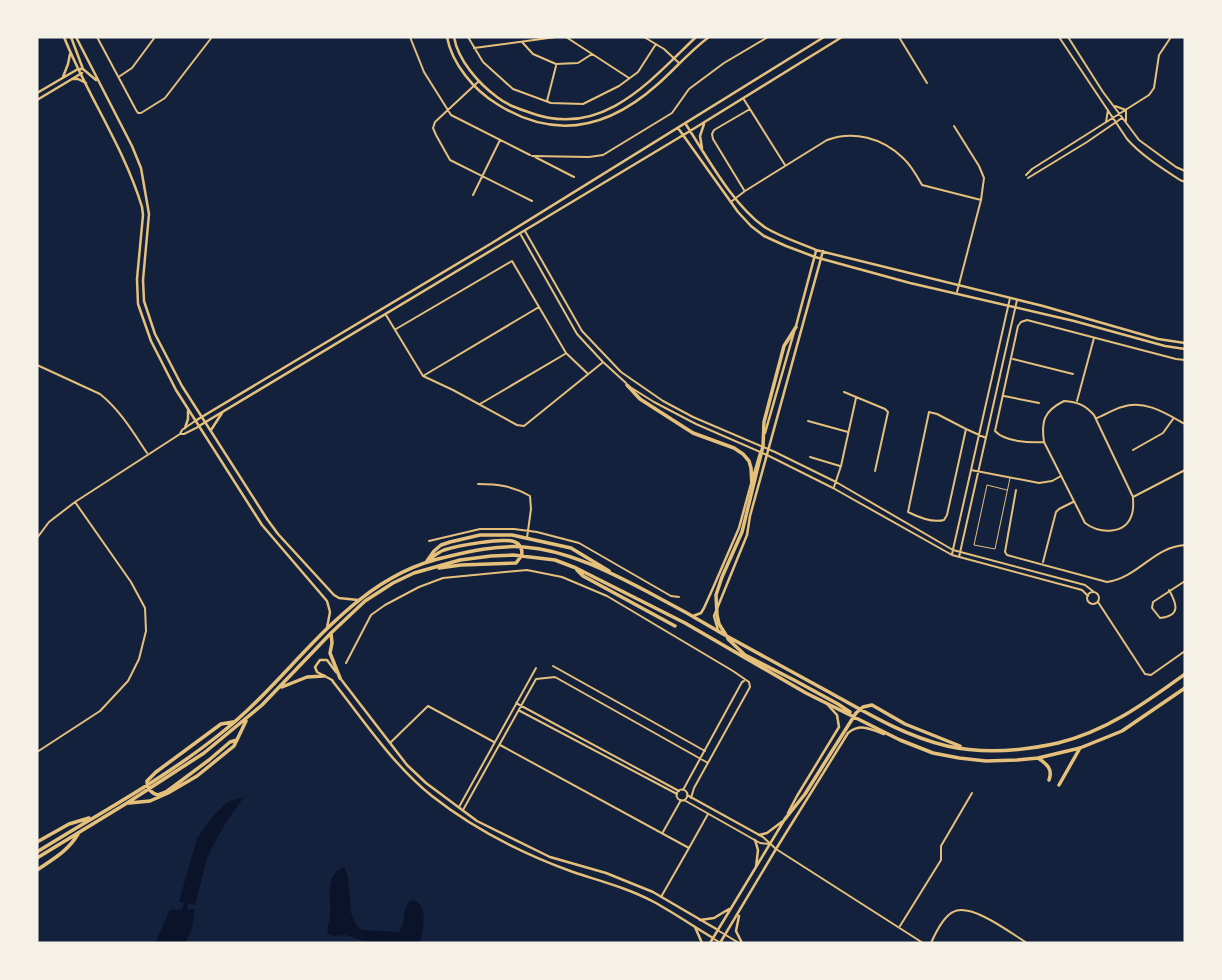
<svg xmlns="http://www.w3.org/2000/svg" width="1222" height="980" font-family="Poppins,sans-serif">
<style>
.water{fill:#0b132b}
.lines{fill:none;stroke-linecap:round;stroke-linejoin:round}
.canal{stroke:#0b132b;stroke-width:4.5}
.service{stroke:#e5c07b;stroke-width:1}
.minor{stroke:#e5c07b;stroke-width:2}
.tertiary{stroke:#e5c07b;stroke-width:2.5}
.secondary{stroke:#e5c07b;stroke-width:2.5}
.trunk{stroke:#e5c07b;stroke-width:3.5}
</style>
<rect width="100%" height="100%" fill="#14213d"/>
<path class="water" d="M244 797 226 822 208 855 195 905 179 902 197 838 214 815 229 801Z
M344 867 348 876 351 913 357 926 362 930 399 932C407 921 400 911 411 900 430 903 423 929 420 943H369L346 935 334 936 328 934C326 927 329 924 330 918 332 901 323 875 344 867Z
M195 909 192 929 185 943H155L170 910Z"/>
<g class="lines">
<path class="canal" d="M184 911 186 903"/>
<path class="service" d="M1007 490 987 485 974 545 995 549 1010 478"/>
<path class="minor" d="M97 37 136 110 138 113H141L165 98 212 37
M410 37 424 72 451 115 530 155
M468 37 483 62 513 89 551 103 583 104 619 86 638 72 656 44
M566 37 629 78
M644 37 664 49 679 63
M899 37 927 83
M1059 37 1127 139C1142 156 1162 168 1180 180L1185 182
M1068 37 1103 92 1139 140 1176 167 1185 171
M522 42 533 54 556 64 578 63 592 54
M474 48 556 37
M120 76 132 68 155 37
M479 81 435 122 433 128 436 135 450 160 532 201
M743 98 785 165
M547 101 556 66
M1115 106 1126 110V121
M1106 122 1108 110
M954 126 979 166 984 178 981 200 957 292
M532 156 589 157 603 155 672 113 689 89 724 63 768 37
M535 157 574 177
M1026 175 1032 169 1149 95 1154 88 1159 55 1171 37
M1028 178 1087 142 1122 118
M744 190 713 139 712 134 714 130 750 109
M473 195 500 140
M732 201 745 191 827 140C853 130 883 138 903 158 911 165 917 176 922 185L981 200
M525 231 582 331 621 372 663 401 693 417 775 452 836 482 953 550 1085 585 1094 592
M521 235 577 334 603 362 626 383
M386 315 423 376 453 390 517 425 524 426 602 363
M396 329 512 261 566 353 587 373
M1013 359 1073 374
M37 365 100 394C120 410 133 432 147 453
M423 376 539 307
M630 387 654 402 696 424 767 455 833 488 952 555 1082 590 1088 596
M844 392 885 409 888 412 875 471
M1004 396 1039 403
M1064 401C1078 402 1085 405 1094 415L1133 497C1133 502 1134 508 1132 514 1126 535 1100 534 1085 523L1044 442C1041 421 1044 411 1064 401Z
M1077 401 1094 338
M480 404 565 354
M1097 418C1105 415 1114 409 1122 407 1145 399 1167 414 1185 424
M808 421 848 432
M966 429 947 515 944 520C933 523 918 517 908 512L929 412 937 414 966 429 986 438
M181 434H184L198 427
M1044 442C1030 443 1005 442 995 431L1018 326 1021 322 1027 320 1176 359 1185 360
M1133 450 1163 433 1173 419
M810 457 840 466
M971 470 1039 483 1052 481 1061 476
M478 484C498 484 513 486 530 496L531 509 527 538
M834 487 841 466 856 398
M1016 490 1005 552 1007 555 1107 582C1139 577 1153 547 1185 545
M1133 497 1185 470
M37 538 49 522 75 502 180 434 182 430 195 421
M429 541 480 529H514L537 532 579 543 671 596 679 597
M952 554 1010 298
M959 557 1017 300
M1043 562 1056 512 1059 509 1073 502
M1169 590C1177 604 1181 616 1160 618L1152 608 1153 602 1185 581
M1087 598a6 6 0 1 1 12 0a6 6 0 1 1-12 0Z
M1098 602 1145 674 1151 675 1185 651
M346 663 371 615 385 605 419 587 443 578 527 570 562 577 607 596 733 671 749 682 750 687 694 788 691 798
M553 666 705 751
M516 703 679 791
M520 711 677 794
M391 742 428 706 494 742
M500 745 689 848 661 897
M37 752 100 711 128 681 139 659 146 631 145 608 131 582 75 502
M676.5 795a5.5 5.5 0 1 1 11 0a5.5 5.5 0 1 1-11 0Z
M683 790 742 682 744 681
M687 795 763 837 776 849 923 943
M684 800 760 843 769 844
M459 807 536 668
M463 810 536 679 555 677 708 763
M663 832 681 800
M689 848 708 814
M900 926 941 860V846L972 793
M719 931 739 943
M714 939 721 943
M931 943C935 934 943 917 953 912 971 902 1012 934 1027 943"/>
<path class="tertiary" d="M447 37C452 64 474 90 497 104 555 141 609 128 658 84 675 69 690 51 709 37
M454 37C458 60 478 83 497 97 507 105 519 109 531 113 602 139 650 81 696 37
M685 123C706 155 733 206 766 228 781 237 800 243 816 250L1043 306 1158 339 1185 343
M678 128 738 212 751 226 764 236 786 246 815 257 910 283 1074 321 1165 346 1185 349
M702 148 700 136 704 124
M796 326 816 251
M195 421 492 243 824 37
M199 426 690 131 842 37
M765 433 794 332
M753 477 760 453
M693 616 701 613 704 608 713 588 739 528 751 484
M718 630 714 616 747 535 750 516 823 251
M336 672 327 660H320L315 667 317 672 332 680 334 683C365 722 393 765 432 796 474 829 523 854 573 872 600 881 628 888 654 902 674 913 693 926 713 938
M340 678 407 765 426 783 477 821 550 857 606 873 653 892 718 930"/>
<path class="secondary" d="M64 37C87 95 124 147 142 207L143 215 137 279 138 304 151 341 176 390 262 525 327 601 330 612 327 628
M71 37 83 69
M76 37 132 146 141 168 149 214 143 280 144 301 155 334 182 386 267 519 278 534 334 595 339 598 358 600
M63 77 68 64 70 54
M72 79H78L86 83
M37 93 78 69H83L96 80
M37 100 82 73
M185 428 188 419V411
M211 430 222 413
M788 813 797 796 839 727 837 715 828 705
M759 835 767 833 783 821
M755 840 758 850 756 867
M739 916 736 931 742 943
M700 920 714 918 729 909
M695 927 702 943
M710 943 785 819
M720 943 776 849 848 733C860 723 871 729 884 734"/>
<path class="trunk" d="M796 327 784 346 764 422 763 446 742 532 722 577 716 595 717 615 719 624 729 640 745 655 794 680 838 704 850 712
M627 385 640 399 693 433 734 448 743 454 749 461 751 468 752 486
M430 559C435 555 439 552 444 550 456 546 504 537 515 542 521 544 522 549 522 555L516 563 461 565 439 568
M427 561 434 551 441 545 450 542 480 535H512L571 548 609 571
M577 570 583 576 675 626
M331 633 332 643 330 653 340 678
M282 687 307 677 324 676
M233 722 221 724 156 772 147 781C147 789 151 793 158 795L166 792 209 760 230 742 237 740
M1038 758C1047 764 1053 769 1049 780
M1059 785 1080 748
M129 803 150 801 168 793 197 776 234 746 246 721
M785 819 805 794 856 713 863 707 872 705 905 724 960 746
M37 842 69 824 89 818
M37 852C98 814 164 779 220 734 295 676 347 578 446 557 471 551 498 545 524 547 567 550 610 572 648 592 673 605 698 619 723 634 757 653 792 672 827 691 865 712 904 736 947 746 983 754 1022 751 1058 743 1107 731 1145 703 1185 674
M37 858 127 803 204 753 262 705 331 633 365 601 393 583 414 573 460 560 491 556 513 555 555 560 576 568 685 623 806 693 900 740 933 753 959 758 986 761 1017 760 1038 758 1080 748 1122 731 1185 688
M37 870C53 859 68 851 78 834"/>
</g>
<rect width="1222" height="980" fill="none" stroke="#f6f1e7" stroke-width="77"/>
</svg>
